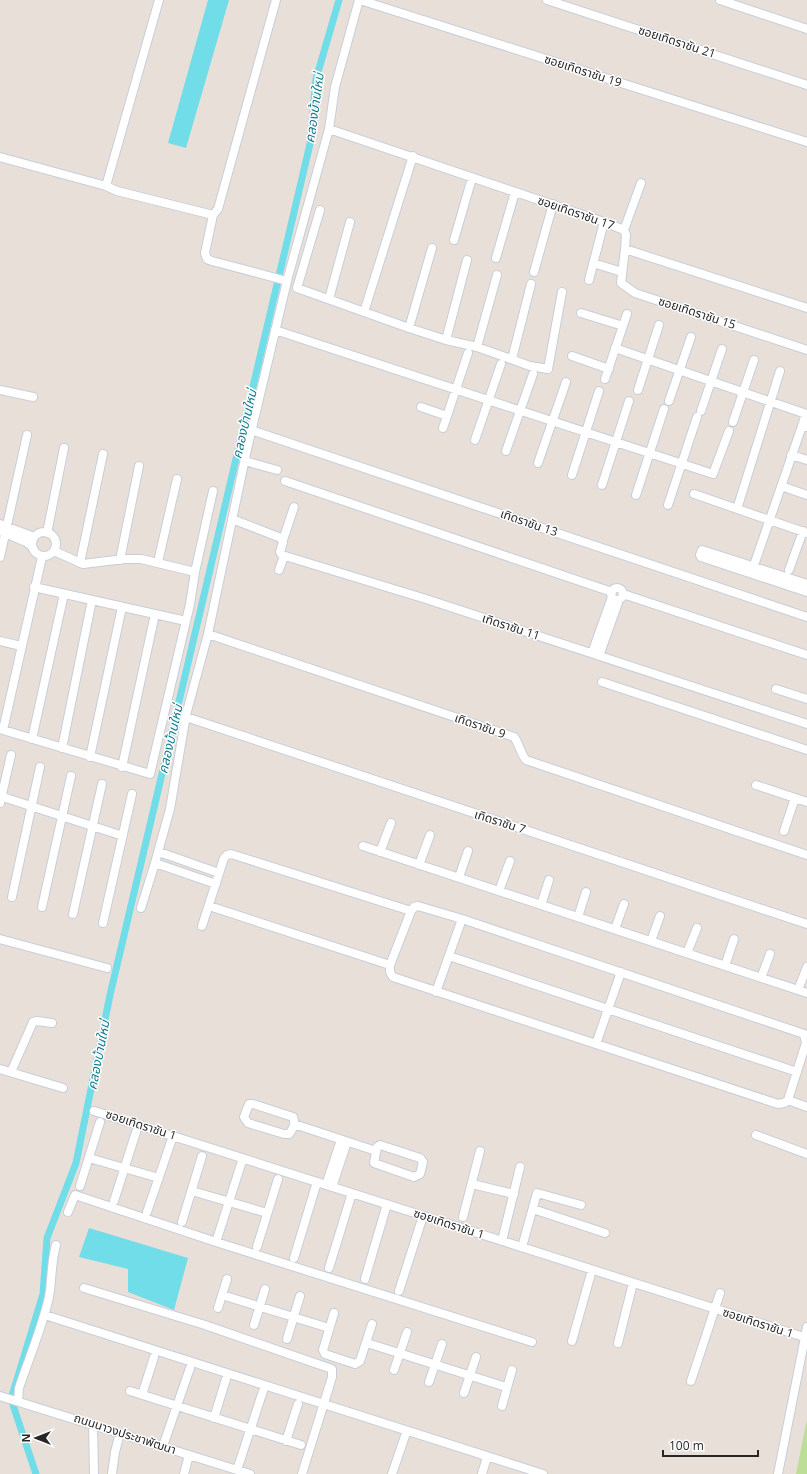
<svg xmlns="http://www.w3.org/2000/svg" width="807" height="1474" font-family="'Open Sans','Noto Sans Thai',sans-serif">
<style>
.green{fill:#bcde97}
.water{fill:#70dde8}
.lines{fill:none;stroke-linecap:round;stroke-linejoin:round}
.canal{stroke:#70dde8;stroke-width:7}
.minor-casing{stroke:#c7ced9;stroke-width:10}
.minor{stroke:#fff;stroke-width:8}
.labels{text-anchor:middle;stroke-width:3;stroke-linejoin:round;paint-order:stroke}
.street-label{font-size:12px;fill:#272727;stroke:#fff}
.water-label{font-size:13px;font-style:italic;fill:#137a8f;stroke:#fff}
</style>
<rect width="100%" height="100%" fill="#e9dfd9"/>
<path class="green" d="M807 1419V1474H796Z"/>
<path class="water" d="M208 0H229L186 148 168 143Z
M89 1228 188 1258 174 1310 128 1292V1269L79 1257Z"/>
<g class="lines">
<path class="canal" d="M36 1474 11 1399 43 1294 47 1238 76 1163 110 995 310 144 316 79 339 0"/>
<defs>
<path id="minor" d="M276 0 218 209 213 215 205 253 207 259 212 261 287 281
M360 0 807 142
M547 0 807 85
M720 0 807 29
M329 129 604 222 624 230 626 235 625 249 807 308
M0 157 106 186 117 191 213 215
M106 186 159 0
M320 210 297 288 409 328 446 340 477 347 530 366 548 369 562 292
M624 230 641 183
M454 240 472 178
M625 249 621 283 635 293 807 350
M496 258 515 192
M593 263 622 272
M534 272 553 204
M589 280 604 222
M329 299 350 222
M364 312 413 156
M581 313 623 326
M409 328 432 248
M275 330 713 474 729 431
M446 340 467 260
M477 347 497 275
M615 348 806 414 802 426 807 427
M572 356 609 369
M512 359 531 284
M605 379 627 314
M0 390 33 397
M638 390 659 325
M669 401 691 337
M421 407 447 416
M701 411 722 349
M733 422 754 360
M443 428 468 353
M251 430 807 617
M475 440 501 364
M506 451 533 374
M791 455 807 460
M245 461 277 470
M538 463 566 382
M572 475 599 391
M285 481 612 592
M602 485 629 401
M781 486 807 495
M694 494 807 533
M636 495 664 409
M668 505 697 417
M737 509 780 371
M232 519 281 538 283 542 280 552 282 555 426 599 807 724
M0 524 34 537
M0 531 26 542 31 546
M32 544a12 12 0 1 1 24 0a12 12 0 1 1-24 0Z
M47 533 64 448
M283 540 294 507
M54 551 83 564 124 559H141L195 572
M0 557 27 435
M120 560 139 466
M158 562 177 479
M80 563 103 454
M279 570 284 556
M789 570 803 531
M752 571 802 426
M807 584 702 550 700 555 701 557 807 592
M34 587 186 621
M611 594a6 6 0 1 1 12 0a6 6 0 1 1-12 0Z
M623 594 807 655
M208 634 514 737C520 745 520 753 526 760L807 855
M0 641 21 646
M592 653 612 597
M599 656 619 600
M602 682 807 750
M776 689 807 699
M192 719 807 924
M0 729 150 774 190 604 195 572 213 491
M3 730 42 557
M32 739 64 594
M62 748 92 600
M90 757 122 607
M122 767 155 614
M756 785 807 802
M0 796 123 836
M0 803 11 755
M784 831 795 798
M363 846 807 993
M159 852 219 873
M380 852 391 823
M419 865 430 835
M459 877 468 851
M216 884 155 863 170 809 186 715 208 634 247 449 288 277 329 129 335 87 359 0
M499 891 510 861
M12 897 40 767
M541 905 549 880
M209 906 390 965
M418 906 462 919 804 1034 806 1043 788 1100 784 1103 778 1104 393 977 390 972V965L411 911 414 907Z
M42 907 71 776
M141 908 155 863
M73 914 102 784
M578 917 586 892
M103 923 132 794
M202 926 224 858 227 855 231 854 411 911
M615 929 624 904
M0 939 107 968
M651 941 660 916
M687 953 697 928
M449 956 797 1072
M725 966 734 939
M761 978 770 954
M798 990 807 967
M436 992 462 919
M596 1044 621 972
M0 1069 63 1088
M11 1072 33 1022 37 1021 52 1023
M788 1100 807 1107
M249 1104H253L293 1117C296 1123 293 1129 289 1134H284L248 1123 244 1117Z
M94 1111 804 1337
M294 1124 376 1151
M756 1135 807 1154
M380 1145 420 1158 423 1162 420 1174 414 1177 374 1163 377 1147Z
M89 1158 159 1178
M472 1184 514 1194
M326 1185 341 1140
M80 1186 100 1122
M332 1187 347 1142
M192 1191 267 1213
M114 1201 136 1132
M533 1209 605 1233
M68 1212 75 1195 216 1242 532 1342
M147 1212 173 1136
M463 1217 480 1151
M182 1222 202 1156
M502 1241 520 1167
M216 1242 243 1158
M257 1247 278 1179
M522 1247 537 1193 581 1205
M294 1258 317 1182
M329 1268 352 1193
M365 1279 387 1204
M84 1288 205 1325 332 1369V1377L302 1474
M399 1291 423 1216
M222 1295 329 1328
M218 1308 227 1279
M334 1313 323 1350 325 1354 355 1364 360 1361 372 1324
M45 1315 543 1474
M254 1325 265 1289
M287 1339 300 1296
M572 1341 592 1270
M367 1343 506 1387
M618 1343 633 1283
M394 1370 407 1332
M691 1381 720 1293
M429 1382 442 1344
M130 1391 301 1445
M464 1393 476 1357
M142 1395 154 1357
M0 1396 250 1474
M18 1401 19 1388C29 1358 42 1328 49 1297 52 1280 51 1262 56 1245
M502 1406 512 1370
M214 1418 226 1379
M93 1424 94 1474
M286 1441 298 1404
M163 1446 190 1368
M237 1470 263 1391
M112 1474 115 1452 120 1433
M184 1474 189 1455
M392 1474 405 1436
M482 1474 487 1457
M778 1474 807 1327"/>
</defs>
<use href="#minor" class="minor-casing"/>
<use href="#minor" class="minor"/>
</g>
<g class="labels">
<g class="street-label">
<text transform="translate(677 42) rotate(18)" y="4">ซอยเทิดราชัน 21</text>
<text transform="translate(583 71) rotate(18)" y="4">ซอยเทิดราชัน 19</text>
<text transform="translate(576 213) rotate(19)" y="4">ซอยเทิดราชัน 17</text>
<text transform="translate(697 313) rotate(18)" y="4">ซอยเทิดราชัน 15</text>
<text transform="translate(529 523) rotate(19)" y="4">เทิดราชัน 13</text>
<text transform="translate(511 627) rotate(18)" y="4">เทิดราชัน 11</text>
<text transform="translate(480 726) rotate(19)" y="4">เทิดราชัน 9</text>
<text transform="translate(500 822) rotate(18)" y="4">เทิดราชัน 7</text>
<text transform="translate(141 1125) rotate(18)" y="4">ซอยเทิดราชัน 1</text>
<text transform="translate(449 1224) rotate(18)" y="4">ซอยเทิดราชัน 1</text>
<text transform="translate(758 1323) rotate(18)" y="4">ซอยเทิดราชัน 1</text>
<text transform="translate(125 1434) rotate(18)" y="4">ถนนนาวงประชาพัฒนา</text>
</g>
<g class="water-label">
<text transform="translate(314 108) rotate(-82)" y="5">คลองบ้านใหม่</text>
<text transform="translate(244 424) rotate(-77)" y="5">คลองบ้านใหม่</text>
<text transform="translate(170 739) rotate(-77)" y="5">คลองบ้านใหม่</text>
<text transform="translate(98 1055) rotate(-79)" y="5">คลองบ้านใหม่</text>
</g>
</g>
<g transform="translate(36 1438) rotate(270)" stroke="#ffffff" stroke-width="3" paint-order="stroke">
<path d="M0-3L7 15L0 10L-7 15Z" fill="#272727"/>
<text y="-6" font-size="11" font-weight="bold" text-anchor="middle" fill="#272727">N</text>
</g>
<path d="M663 1450v6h95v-6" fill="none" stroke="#272727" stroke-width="2"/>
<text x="669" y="1450" font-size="12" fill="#272727" stroke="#ffffff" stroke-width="3" paint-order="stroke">100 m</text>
</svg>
